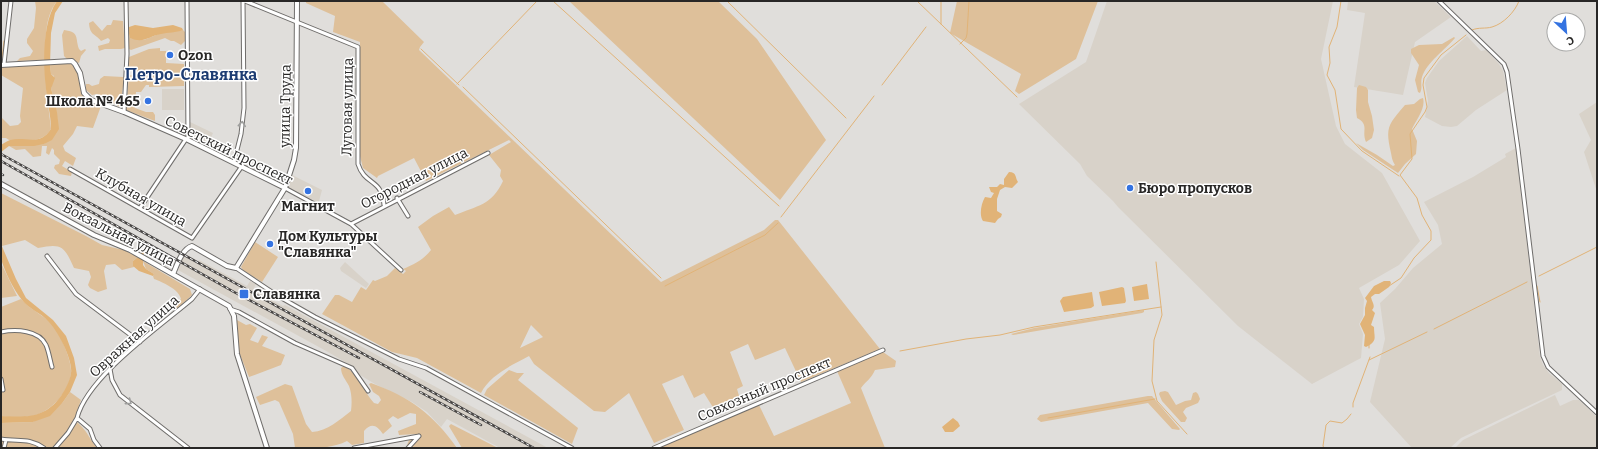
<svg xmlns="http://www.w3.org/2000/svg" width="1598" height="449" font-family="Bitter,serif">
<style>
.built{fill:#d8d2c9}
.green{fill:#dec09a;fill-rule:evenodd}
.water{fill:#e1b377}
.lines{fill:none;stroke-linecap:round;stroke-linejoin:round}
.stream{stroke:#e1b377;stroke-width:1}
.street-casing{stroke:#6f6d6b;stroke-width:5}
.secondary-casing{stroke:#6f6d6b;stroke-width:6}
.street{stroke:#fff;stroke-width:3}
.secondary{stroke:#fff;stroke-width:4}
.rail-casing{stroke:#484645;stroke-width:2.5}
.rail{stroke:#fff;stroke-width:1;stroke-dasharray:3;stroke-linecap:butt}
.oneway{stroke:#9e9e9d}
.poi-dot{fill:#3473e1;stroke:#fff;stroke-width:1.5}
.labels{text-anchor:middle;stroke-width:3;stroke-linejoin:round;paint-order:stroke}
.poi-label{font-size:14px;font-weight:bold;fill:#282726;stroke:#fff;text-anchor:start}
.street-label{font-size:14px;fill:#282726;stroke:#fff}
.quarter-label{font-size:16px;font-weight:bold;fill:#1d3c72;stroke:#fff}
</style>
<rect width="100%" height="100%" fill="#e0dedb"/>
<path class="built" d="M1107 1H1333L1321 59 1336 126 1345 144 1382 173 1420 241 1399 265 1359 288 1364 299 1363 317 1359 324 1363 334 1361 358 1312 384 1238 326 1118 207 1113 201 1087 176 1080 164 1019 104 1086 62Z
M1348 1H1434L1451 17 1415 42 1403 95 1354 87 1365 13 1347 10Z
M1467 36 1481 51 1486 50 1499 64 1503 71 1507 90 1476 110 1457 126 1451 127 1442 126 1425 117 1428 101 1425 83 1427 78 1439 61Z
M162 89H184V110H162Z
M1597 102V192L1584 152 1591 140 1579 114Z
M190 122 213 133 207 146 190 139Z
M1516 148 1540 357 1543 365 1549 373 1562 384V390L1461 438 1450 448H1412L1370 402 1385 339 1380 303 1395 289 1413 268 1442 244 1438 225 1424 202 1473 177 1506 157 1505 154Z
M292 175 322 190 318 205 287 189Z
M185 254 198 261 199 260 247 286 250 281 256 284 253 290 283 306 285 305 548 448H500L447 419 441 427 427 412 412 402 375 384 355 372 352 366 328 352 178 270Z
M345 262 369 284 366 288 341 271 340 268Z
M1555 395 1560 406 1573 400H1579L1597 417V448H1455L1463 440Z"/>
<path class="green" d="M35 1H57C44 18 46 39 45 60L17 61 20 58 30 56 33 51 27 43V39L34 28 36 8Z
M306 1H382L424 42 420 47 419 50 661 282 764 230 775 220H778L880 349 801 382 785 348 755 360 748 344 730 352 743 386 737 389 740 399 714 409 704 393 694 398 683 375 662 384 684 430 654 443 629 393 605 412 594 411 534 364 529 356C512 365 490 375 481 393L417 358 392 352 322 314 335 295H339L352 302 361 287 366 290 373 280 375 281 387 276 395 268 403 274 406 271 403 269C415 264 423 260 431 250L418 227 433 216 449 207 455 215C477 206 492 205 503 181L500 176 501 170 489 155 511 142 509 140 426 181 414 158 378 176 377 178 363 168 360 156V42L333 32 335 16 306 3ZM531 325 543 337 520 348Z
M569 1H718L757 39 826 140 780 200Z
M957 1H1098L1076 59 1019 94 1015 91 1021 74 950 33Z
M113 20 123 21 125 48 121 49H105L99 51 98 46 109 43 110 40 108 38 101 41C95 33 90 36 89 23L93 21 102 31 107 25H111Z
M64 30C80 32 75 38 79 49L81 51 85 49 86 50 81 56 79 63 67 59 64 56 62 35Z
M183 30 185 32V41L181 45 174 41H171L165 38 131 50 129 49V34L130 38 144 40 161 33Z
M1454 37 1455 38C1445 50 1427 62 1422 77 1420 83 1423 87 1420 93L1418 92 1415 80 1419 65 1411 53V49L1419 45 1442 44Z
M160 48V51H166V63L184 64V86L149 87V85H146L141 92H136L135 108 146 112H153L155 115V121L126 110 129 75H133V71H129V57L149 49Z
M68 63C88 68 70 97 101 106L93 128 77 126 73 134 63 146 65 151 76 158 73 166 65 161 62 166 72 172 71 176 59 174 54 168 55 165 59 164 60 160 54 154V150L52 148 49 155 46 153 47 146H42L41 156 33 157 25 149 16 150 9 146 44 144 58 129 56 104 51 89 54 76 51 74 50 65Z
M45 64 46 88 51 129C41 145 26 139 9 140L6 138H1V117L10 126 18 125 21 122 20 116 23 88 1 75V67Z
M104 76 123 77 124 79 120 107 97 94 92 95 86 90V84H89L92 86 99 84 100 79Z
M1359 85 1366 87 1368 90V102L1372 116 1374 130 1372 138 1366 142C1361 131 1370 125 1357 118L1356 110 1357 88Z
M1423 98C1426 108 1416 120 1412 129L1417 141 1416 154 1405 164 1398 173 1363 150 1356 143 1377 155 1393 166 1395 165C1392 160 1392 158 1391 153 1385 127 1388 125 1405 105L1414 104 1420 99Z
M1 193 86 236 102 245 124 250 138 257 133 261 134 267 122 270 115 264 106 265 104 271 107 289 98 292 90 288 88 285 91 277 89 271 74 268C64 246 62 243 38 248L25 240 2 246 1 244Z
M255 242 278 257 262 282 243 270 241 267Z
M143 261 190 289 192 295 177 309 174 305 181 299C179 289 162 282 154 279L153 276 154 274 146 269Z
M1 263 17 296 1 298Z
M21 299C31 311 47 316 56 329 62 339 72 362 71 373 70 391 50 413 32 416 22 418 11 417 1 416V307Z
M1144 310V312L1142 313 1013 335 1011 334 1034 328Z
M237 320 246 325 250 324 257 328 250 340 258 343 262 335 268 337 262 346 285 355 281 365 249 377 239 352Z
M880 352H883L896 361 895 367 875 370C871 379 867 380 861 388L885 448H659L759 405 774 436 851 403 837 371Z
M344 366C357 372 364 392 374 403L378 404 381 400 379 396 373 392 369 384 371 383C410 397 433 414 457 448H406L409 440 416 437 417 434 399 435 398 431 416 424V414L410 413 398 419 393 416 388 420 392 426 383 434C377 426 372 422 364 431V443L352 445 347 441C331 449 313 448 295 448L293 434 279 402 275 400 260 405 256 397 285 384 292 386 306 424 312 432C328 431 339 420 351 411 352 403 352 394 349 386 346 380 341 375 341 368Z
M509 370 517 373H524L518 380 578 428 572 444 484 395 487 389Z
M1165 391 1168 392 1176 405 1185 401 1191 400 1193 393 1196 392 1198 394 1200 399 1198 403 1186 408 1183 412 1187 418 1185 422H1181L1162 401 1159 394 1160 392Z
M70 392 81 400 74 420C87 429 88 437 97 448H1V423L33 422 63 402Z
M1148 396H1152L1180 429 1179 430 1172 429 1148 403 1041 422 1037 419 1040 415Z
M451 424 498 448H462L450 428 449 426Z"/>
<path class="water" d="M57 1H63L55 13 51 33 50 65 51 74 55 78 51 89 56 104 59 129 52 140 44 144 34 146H9L1 152V145C4 143 7 141 10 140 27 136 39 147 51 129 51 115 47 102 46 89 43 64 42 22 57 1Z
M135 25 153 28 173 25 182 28 183 30C176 33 168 32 161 34 149 36 144 44 130 38L129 34V27Z
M1009 172C1017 172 1015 178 1018 182L1012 188 1005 187 1000 190 997 199V211L1002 214 1001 217 998 219 995 223 983 221C979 215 981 204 985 197L991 198 994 193 991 192 989 187H997L1000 184 1004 185V179Z
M1 244 16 279 26 298 53 320 66 336 74 358 77 375 70 392 63 402 50 416 33 422 1 423V416C27 417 44 419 61 396 65 390 70 381 71 373 73 360 58 331 48 321 41 313 29 309 22 300 13 289 5 272 1 259 0 254 1 249 1 244Z
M142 252H144L143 265 146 269 154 274 153 276 139 271 133 266V261L138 257Z
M1384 281H1390L1391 283 1389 287 1379 294H1375L1371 297C1372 303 1376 305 1372 310L1375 313 1371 325 1374 327C1374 338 1378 341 1366 347L1364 346 1365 335 1360 324 1365 315V308L1367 301 1365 298 1374 286Z
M1147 284 1149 299 1134 301 1132 287Z
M1122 287 1124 288 1126 301 1125 303 1102 306 1099 292Z
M1092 292 1094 306 1091 308 1064 312 1060 301 1063 297Z
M953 418 958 422 960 426 953 432H945L942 427Z"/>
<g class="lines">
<path class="stream" d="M553 1 779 206
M727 1 846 118
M917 1 1017 97
M1341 1 1337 27 1329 47 1330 63 1327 75 1335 90 1341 129 1362 151 1399 176
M941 24V1
M1472 30C1479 27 1485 29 1492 27 1503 24 1515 12 1519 1
M960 44 966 38 967 34 969 1
M421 49 459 85
M1 58H2L4 41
M457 84 537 1
M882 85 926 27
M463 87 661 278
M781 217 874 96
M1156 262 1162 315 1154 340 1152 381 1157 401 1187 434
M1539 276 1597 247
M665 286 765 235 778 223
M1389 286 1401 278 1414 258 1431 240V231L1422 215 1417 198 1400 175 1412 159 1410 134 1425 112 1427 107 1423 85 1424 78 1441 55 1466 35
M1537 286 1540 302
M1434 329 1527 282
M1369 345V348
M900 351 966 339 1000 335 1034 327 1161 307
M1369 360 1427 332
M1353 407V403L1370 357
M1048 418 1155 399
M1324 448 1323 446 1326 425 1330 421 1342 423 1347 419 1351 414"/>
<defs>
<path id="street" d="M187 1 188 140
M245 1 358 47V164C365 186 382 178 384 205
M1439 1 1504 64 1507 72 1518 149 1543 356 1548 367 1597 413
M4 64 11 1
M124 112 127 54 126 1
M234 162 241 134 244 108 243 1
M70 169 192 238
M285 188 351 224 401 270
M397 198 408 216
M140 208 186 139
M351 224 488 153
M192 238 242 166
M47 256 76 294 140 342
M236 268 278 296 315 317 399 359 426 368 572 448
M230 309 239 312 295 343 352 368 368 391
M1 332C16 329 39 330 46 345 49 352 50 360 52 367
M110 369 112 380 120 395 188 448
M1 379 3 390
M1 439C19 442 28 437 44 448
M4 448 6 440
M55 448 68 433 77 418
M100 448 94 440 90 429 77 418C87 377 159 327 192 299L200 289
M354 448 419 436
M408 448 419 436
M654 448 883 350"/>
<path id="secondary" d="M1 65 72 61 75 64 80 73 84 93 91 100 124 112 188 140 285 188
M1 184 94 235 130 250 229 306 234 316 237 354 267 448
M173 274C177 265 182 249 192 246L227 266 236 268 285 188 294 160 296 148 297 1"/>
</defs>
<use href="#street" class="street-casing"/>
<use href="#secondary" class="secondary-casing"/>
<use href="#street" class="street"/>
<use href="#secondary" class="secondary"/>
<defs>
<path id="rail" d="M1 154 534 448
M1 161 234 292 359 358
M1 174 3 175
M420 392 481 425"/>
</defs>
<use href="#rail" class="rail-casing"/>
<use href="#rail" class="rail"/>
</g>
<defs><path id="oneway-chevron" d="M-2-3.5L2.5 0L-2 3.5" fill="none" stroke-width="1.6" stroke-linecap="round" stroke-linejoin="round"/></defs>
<g class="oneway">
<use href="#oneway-chevron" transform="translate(242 124) rotate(-84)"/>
<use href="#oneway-chevron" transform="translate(129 402) rotate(37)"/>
</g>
<g class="poi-dot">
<circle cx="170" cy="55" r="4"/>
<circle cx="148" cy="101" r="4"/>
<circle cx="1130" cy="188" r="4"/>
<circle cx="308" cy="191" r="4"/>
<circle cx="270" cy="244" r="4"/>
<rect x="239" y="289" width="10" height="10" rx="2"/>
</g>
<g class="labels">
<g class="poi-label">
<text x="178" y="60">Ozon</text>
<text x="140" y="106" text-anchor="end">Школа № 465</text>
<text x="1138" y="193">Бюро пропусков</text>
<text x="308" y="211" text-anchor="middle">Магнит</text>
<text x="278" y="241">Дом Культуры<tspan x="278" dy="16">"Славянка"</tspan></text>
<text x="253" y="299">Славянка</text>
</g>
<g class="street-label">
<text transform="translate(285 106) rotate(-89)" y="5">улица Труда</text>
<text transform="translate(347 107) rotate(-89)" y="5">Луговая улица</text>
<text transform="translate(229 150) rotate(26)" y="5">Советский проспект</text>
<text transform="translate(414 178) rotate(-27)" y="5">Огородная улица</text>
<text transform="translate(141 197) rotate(30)" y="5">Клубная улица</text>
<text transform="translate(119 234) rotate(27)" y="5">Вокзальная улица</text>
<text transform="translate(134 336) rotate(-42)" y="5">Овражная улица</text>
<text transform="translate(764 389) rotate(-23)" y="5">Совхозный проспект</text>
</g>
<g class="quarter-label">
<text x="191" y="80">Петро-Славянка</text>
</g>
</g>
<rect width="1598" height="449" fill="none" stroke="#282726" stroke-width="4"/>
<g transform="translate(1566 32) rotate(154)"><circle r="19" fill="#ffffff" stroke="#a9a9a8"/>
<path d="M0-3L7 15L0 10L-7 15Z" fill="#3473e1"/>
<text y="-6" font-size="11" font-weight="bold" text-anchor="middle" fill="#282726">С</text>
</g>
</svg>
